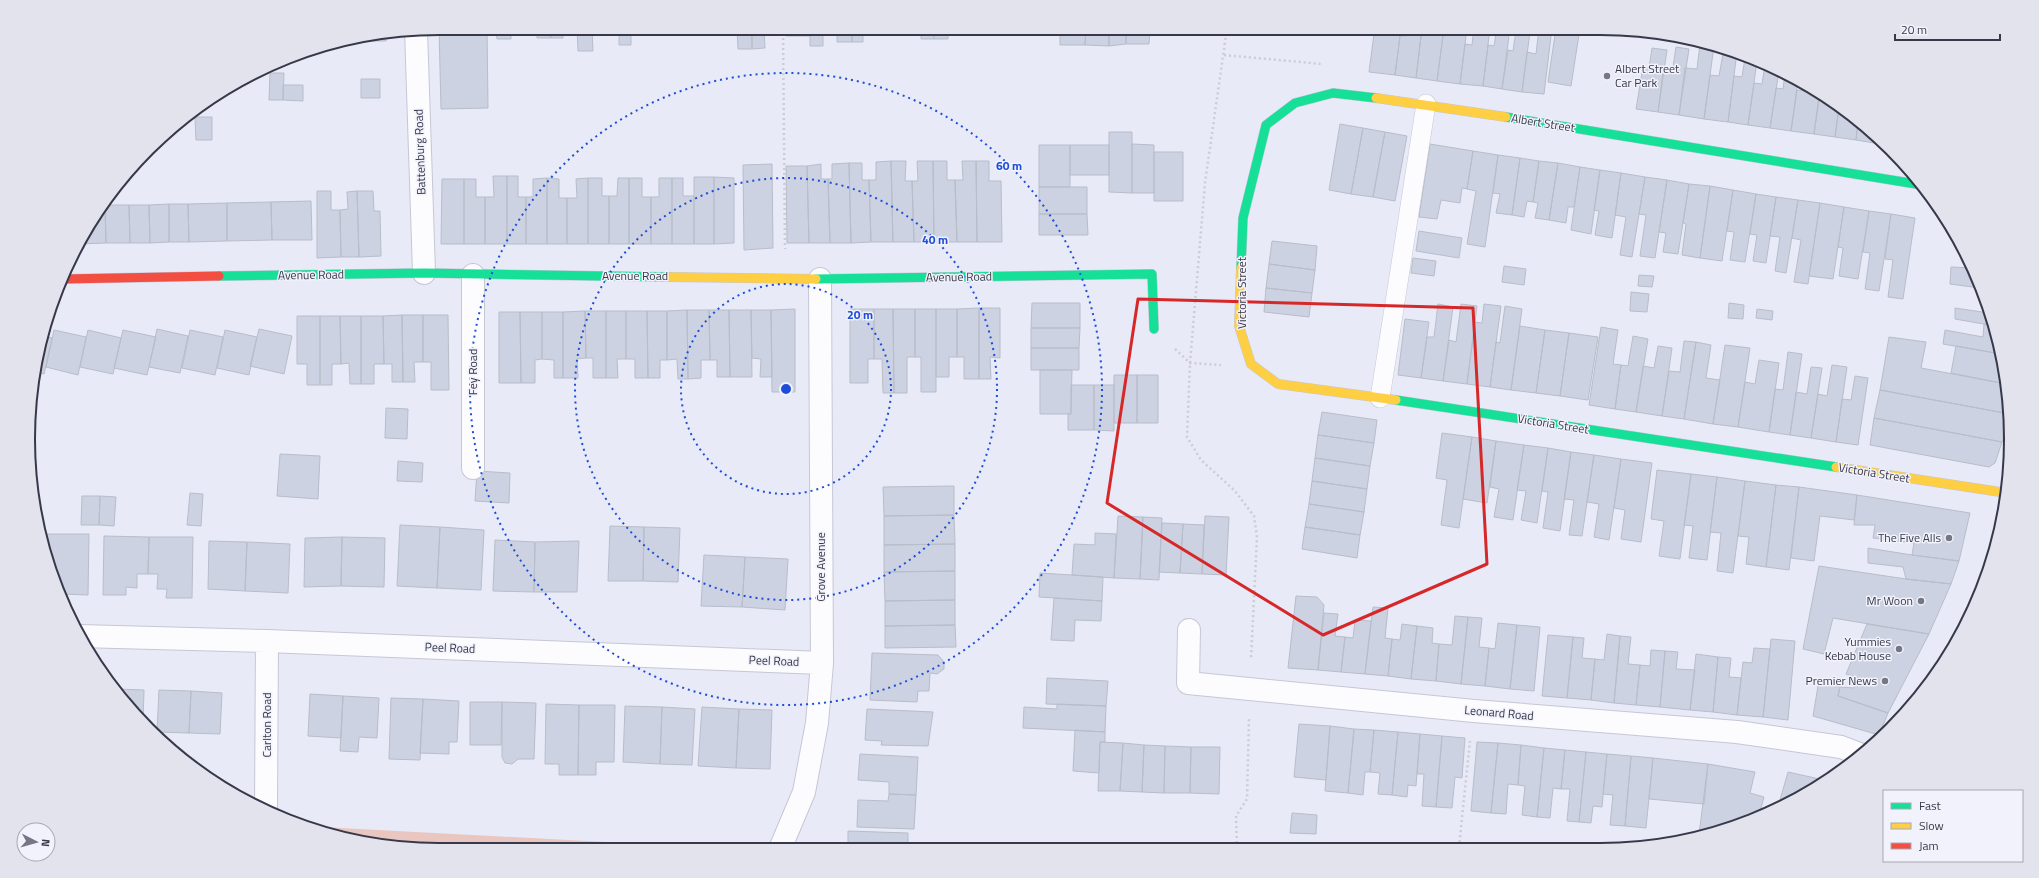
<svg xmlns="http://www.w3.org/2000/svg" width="2039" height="878" font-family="'Titillium Web',sans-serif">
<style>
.green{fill:#e9c7c0}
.building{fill:#ccd2e1;stroke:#b8bdca}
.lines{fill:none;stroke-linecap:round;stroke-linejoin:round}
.lane-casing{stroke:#c5c7d5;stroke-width:20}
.street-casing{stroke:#c5c7d5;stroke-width:24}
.fast-casing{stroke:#c5c7d5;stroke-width:10}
.slow-casing{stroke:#c5c7d5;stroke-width:10}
.jam-casing{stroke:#c5c7d5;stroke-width:10}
.path{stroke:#ccccd3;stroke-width:2.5;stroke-dasharray:2 3;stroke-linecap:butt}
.lane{stroke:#fcfcfe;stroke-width:19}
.street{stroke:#fcfcfe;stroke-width:22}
.fast{stroke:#16e098;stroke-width:9}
.slow{stroke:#ffcf43;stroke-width:9}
.jam{stroke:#f24e42;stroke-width:9}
.marked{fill:none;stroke:#d62828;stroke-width:3;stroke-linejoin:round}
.ring{fill:none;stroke:#1d4ed8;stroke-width:2;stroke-dasharray:2 4}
.poi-dot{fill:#757787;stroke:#f1f2fb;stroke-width:1.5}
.labels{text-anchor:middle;stroke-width:3;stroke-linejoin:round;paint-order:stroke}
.poi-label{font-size:12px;fill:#37394a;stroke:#f1f2fb;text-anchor:end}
.street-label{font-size:12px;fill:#37394a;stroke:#f1f2fb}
.rim{fill:none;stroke:#37394a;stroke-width:2}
.centre{fill:#1d4ed8;stroke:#f1f2fb;stroke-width:2}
.ring-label{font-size:12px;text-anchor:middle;font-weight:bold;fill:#1d4ed8;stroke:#f1f2fb;stroke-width:3;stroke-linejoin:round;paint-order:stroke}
</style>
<rect width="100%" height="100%" fill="#e8eaf8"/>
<path class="green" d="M303 826 738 849 439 850 359 842Z"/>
<path class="building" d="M439 28H487L488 108 441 109Z
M496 28H511V39H497Z
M537 28H551V38H537Z
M551 28H563V38H551Z
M577 28H592L593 51H578Z
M619 28H631V45H619Z
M737 28H752V49H738Z
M752 28H764L765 48 752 49Z
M786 28H810V36H786Z
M810 28H823V46H810Z
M837 28H852V42H837Z
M852 28H863V42H852Z
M921 28H934V39H921Z
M934 28H948V39H934Z
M1060 28H1086L1085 45H1060Z
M1086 28H1109V46L1085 45Z
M1109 28H1126V44L1109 46Z
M1126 28H1150L1149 44H1126Z
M1150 28H1171V35H1150Z
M1171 28H1196V35H1171Z
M1383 28H1401L1395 75 1369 72 1374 34 1382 35Z
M1407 28H1422L1416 78 1395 75 1400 36H1406Z
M1422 28H1444L1437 81 1416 78Z
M1444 28H1467L1460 84 1437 81Z
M1474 28H1490L1483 86 1460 84 1465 44 1472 45Z
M1497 28H1510L1502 89 1483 86 1488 45 1494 46Z
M1539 28H1552L1544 94 1522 92 1527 52 1536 54Z
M1556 28H1580L1571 86 1548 82Z
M1516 31 1530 32 1522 92 1502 89 1508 50 1513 51Z
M386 33V41H364V35Z
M364 35V41L351 42V38Z
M1700 44 1714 46 1704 119 1679 115 1685 68 1697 69Z
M1676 47 1689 49 1679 115 1658 112 1663 73 1672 74Z
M1652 48 1667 50 1658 112 1636 109 1643 67 1649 68Z
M1724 48 1737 52 1728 122 1704 119 1710 75 1719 76Z
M1745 58 1757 61 1748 125 1728 122 1734 76 1742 77Z
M1765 65 1779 71 1770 128 1748 125 1754 83 1762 84Z
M270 73H284L283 100H269Z
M1785 74 1798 80 1791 131 1770 128 1776 88 1783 89Z
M361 79H380V98H361Z
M1807 84 1820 93 1814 134 1791 131 1797 90 1806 91Z
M283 85H303V101L283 100Z
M1819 96H1824L1839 107 1835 137 1814 134Z
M1839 107 1858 121 1856 140 1835 137Z
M195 117H212V140H196Z
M1858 121 1871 130 1881 140 1880 144 1856 140Z
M1340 124 1363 128 1351 194 1329 190Z
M1363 128 1385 132 1373 197 1351 194Z
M1109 132H1132V193L1109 192Z
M1385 132 1407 136 1395 201 1373 197Z
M1132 144 1154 145V193H1132Z
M1430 144 1473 151 1467 189 1462 188 1460 203 1441 200 1437 219 1419 217Z
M1039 145H1070V187H1039Z
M1070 145H1109V175H1070Z
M1473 151 1498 155 1485 247 1467 244 1476 191 1467 189Z
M1154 152H1183V201H1154Z
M1498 155 1520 158 1512 215 1496 213 1500 194 1493 193Z
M1520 158 1539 161 1533 202 1527 201 1524 217 1512 215Z
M891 161 893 242H871L869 180H876V162Z
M891 161H906L905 181H912L914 242H893Z
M917 161H933L934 242H914L912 181H918Z
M933 161H947V180H955L957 242H934Z
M962 161H976L977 242H957L955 180H963Z
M976 161H989V181H1001L1002 242H977Z
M1539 161 1558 163 1549 220 1535 218 1538 203 1533 202Z
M849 163 851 243H830L828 179H832V164Z
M849 163H862V180H869L871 242 851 243Z
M1558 163 1580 167 1574 207H1568L1566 223 1549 220Z
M772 164 773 248 744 250 743 165Z
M821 164V179H828L830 243H809L807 166Z
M786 166H807L809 243H787Z
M1580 167 1600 170 1591 234 1571 230Z
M1600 170 1621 173 1612 238 1595 235 1599 211 1594 210Z
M1621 173 1645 177 1632 257 1620 255 1626 217 1615 215Z
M493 176H507V244H485V197H494Z
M507 176H518V197H526V244H507Z
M694 177H714V244H694Z
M714 177 734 178V243L714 244Z
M1645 177 1667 180 1655 258 1640 256 1646 215 1639 214Z
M547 178V244H526V197H533V179Z
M547 178 559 179V198H567V244H547Z
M588 178V244H567V198H577L576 179Z
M588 178H602V196H609V244H588Z
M618 178H629V244H609V196H617Z
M629 178H642V197H651V244H629Z
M659 178H672V244H651V197H659Z
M672 178H683V196H694V244H672Z
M442 179H464V244H441Z
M464 179H476V197H485V244H464Z
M1667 180 1689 184 1678 254 1663 252 1666 233 1659 232Z
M1689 184 1710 186 1700 258 1682 255 1686 224 1683 223Z
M1710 186 1733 190 1722 261 1700 258Z
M1039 187H1087V214H1039Z
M1733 190 1756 194 1745 262 1730 260 1734 232 1727 231Z
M317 191H331V210H340L341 257 317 258Z
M357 191 359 257H341L340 210 348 209 347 192Z
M357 191H373L374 211H380L381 256 359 257Z
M1756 194 1776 197 1766 263 1753 261 1757 235 1750 234Z
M1776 197 1798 200 1786 273 1775 271 1780 237 1770 236Z
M1798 200 1820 203 1808 284 1794 282 1801 240 1792 238Z
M311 201 312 240H272L271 202Z
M271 202 272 240 227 241V203Z
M227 203V241L189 242 188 204Z
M1820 203 1844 207 1833 279 1809 276Z
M169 204V242L150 243 149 205Z
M169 204H188L189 242H169Z
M102 205H105L106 243 78 244Z
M105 205H129L130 243H106Z
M129 205H149L150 243H130Z
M1844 207 1869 211 1858 279 1839 276 1843 248 1838 247Z
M1869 211 1891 214 1879 291 1865 289 1870 253 1863 252Z
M1039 214H1087L1088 235H1039Z
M1891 214 1915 218 1903 299 1888 297 1893 260 1885 259Z
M1419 231 1462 238 1459 258 1416 251Z
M1272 241 1317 246 1315 270 1269 264Z
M1413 258 1436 261 1434 276 1411 273Z
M1269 264 1315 270 1312 293 1266 288Z
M1504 266 1526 269 1524 285 1502 282Z
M1951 267 1973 268 1980 288 1950 284Z
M1639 275 1654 276 1652 287 1638 286Z
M1266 288 1312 293 1309 317 1264 312Z
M1631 292 1649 294 1647 312 1630 311Z
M1032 303H1080V328H1031Z
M1729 303 1744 305 1743 319 1728 318Z
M1438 304 1453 307 1443 381 1421 378 1427 337H1434Z
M1461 304 1477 306 1467 384 1443 381 1449 340 1456 342Z
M1484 304 1501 306 1490 387 1467 384 1475 322 1482 323Z
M1505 306 1522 309 1511 390 1490 387 1496 342 1500 343Z
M979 308H1000V358L990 357 991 379H979Z
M979 308V379H964V357H957V309Z
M1955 308 1989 313 1995 326 1955 319Z
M795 309V392H772L771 310Z
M850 309H874V359H868V383H850Z
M874 309H893L894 393H883L882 359H874Z
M893 309H915V357H907V393H894Z
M915 309H936V392H921V357H915Z
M936 309H957V357H949V377H936Z
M1757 309 1773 311 1772 320 1756 318Z
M687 310H709L710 360H701V378L688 379Z
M687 310 688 379H678L677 359 667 360V311Z
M709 310H729L730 377H717V360H710Z
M729 310H751L752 377H730Z
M751 310H771L772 377H760L761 359 752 358Z
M585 311H606V378H593V358H586Z
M585 311 586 358 577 359 578 378H563V312Z
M606 311H626V359H617L618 378H606Z
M626 311H647L648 378H635V359H626Z
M647 311H667V360H660V378H648Z
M499 312H520L521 383H499Z
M520 312H542V359L535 360V383H521Z
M542 312H563V378H554V360L542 359Z
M402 315H423V362H414L415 382H403Z
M402 315 403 382H392V364H384L383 316Z
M423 315H448L449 390H431V362H423Z
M297 316H320V385H307V364H297Z
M320 316H340L341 364H332V385H320Z
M340 316H361V384H350L349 363 341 364Z
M361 316H383L384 364H374V384H361Z
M1405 319 1429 322 1421 378 1398 375Z
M1984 324 1995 326 2001 354 1943 344 1945 330 1983 337Z
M1520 326 1545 330 1536 393 1511 390Z
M1601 327 1618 330 1613 364 1621 365 1615 409 1589 405Z
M1031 328H1080L1079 348H1031Z
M157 329 188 336 180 373 149 367Z
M259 329 292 336 284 374 250 366Z
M54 330 86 337 78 375 46 367Z
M88 330 121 338 113 374 80 367Z
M123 330 156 337 147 375 114 368Z
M190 330 223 337 215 375 182 368Z
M225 330 257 337 249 375 217 368Z
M1545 330 1569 333 1560 396 1536 393Z
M1569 333 1598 337 1588 400 1560 396Z
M42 336 52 338 44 374 35 372Z
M1633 336 1648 339 1636 412 1615 409 1621 365 1628 366Z
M1889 337 1926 342 1921 368 2006 384 2010 414 1880 390Z
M1684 341 1696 342 1684 419 1662 416 1669 371 1680 372Z
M1696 342 1711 345 1706 378 1720 380 1713 424 1684 419Z
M1725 345 1750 348 1738 427 1713 424Z
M1658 346 1672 348 1662 416 1636 412 1643 366 1654 368Z
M1956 346 2001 354 2006 384 1951 373Z
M1031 348H1079V370H1031Z
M1788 352 1802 354 1790 435 1769 432 1775 389 1783 390Z
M1759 360 1779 363 1769 432 1738 427 1745 382 1755 384Z
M1832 365 1847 367 1836 442 1811 438 1818 394 1827 396Z
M1811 367 1822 368 1811 438 1790 435 1796 392 1807 394Z
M1040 370H1072L1071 414H1040Z
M1114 375H1137V423H1114Z
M1137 375H1158V423H1137Z
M1855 376 1868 378 1858 445 1836 442 1842 399 1851 400Z
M1071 385H1094V430H1068V414H1071Z
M1094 385H1114V431L1094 430Z
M1880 390 2010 414V420L2002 442 1874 418Z
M386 408 408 409 407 439 385 438Z
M1322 412 1377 420 1374 443 1318 435Z
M1874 418 2002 442 1995 463 1989 467 1870 445Z
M1442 433 1472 437 1459 528 1441 525 1447 480 1436 478Z
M1318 435 1374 443 1370 466 1315 458Z
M1472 437 1496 441 1487 503 1463 499Z
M1496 441 1524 445 1513 520 1494 517 1499 489 1490 487Z
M1524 445 1548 448 1537 523 1521 520 1526 491 1517 490Z
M1548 448 1571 452 1560 531 1543 528 1548 492 1542 491Z
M1571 452 1594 455 1582 536 1569 535 1574 500 1564 499Z
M280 454 320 456 318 499 277 496Z
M1594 455 1621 459 1609 540 1594 537 1599 504 1587 502Z
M1315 458 1370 466 1367 489 1312 481Z
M1621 459 1652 463 1641 542 1621 539 1625 510 1614 508Z
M398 461 423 463 422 482 397 481Z
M1657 470 1691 474 1680 559 1659 556 1664 521 1651 519Z
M477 471 510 473 509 503 475 501Z
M1691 474 1717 477 1707 560 1689 558 1693 526 1684 525Z
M1717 477 1745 481 1733 573 1717 571 1721 533 1710 532Z
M1312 481 1367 489 1364 512 1309 504Z
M1745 481 1776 485 1766 567 1746 564 1749 537 1738 536Z
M1776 485 1799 487 1789 570 1766 567Z
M954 486V515L884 516 883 487Z
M1799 487 1857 495 1854 520 1820 516 1814 561 1791 558Z
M190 493 203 494 201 526 187 525Z
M1857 495 1970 513 1959 561 1912 555 1914 543 1873 538 1875 525H1854Z
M82 496H100L99 525H81Z
M100 496 116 497 114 526 99 525Z
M1309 504 1364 512 1360 535 1305 527Z
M954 515 955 544 884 545V516Z
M1118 516 1143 517 1140 579 1114 578Z
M1205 516 1229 517 1226 575 1202 574Z
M1143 517 1162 518 1159 580 1140 579Z
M1162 523 1183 524 1180 573 1159 572Z
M1183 524 1204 525 1202 574 1180 573Z
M400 525 440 527 437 588 397 586Z
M610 526 644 527 643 581H608Z
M440 527 484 530 481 590 437 588Z
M644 527 680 528 678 582 643 581Z
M1305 527 1360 535 1357 558 1302 549Z
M1095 533 1116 534 1114 578 1072 575 1074 544 1095 545Z
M42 534H89L88 595 61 594V586H56L42 540Z
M104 536 149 537 148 574H137V588L126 587V595H103Z
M149 537H193L192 598H166L167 589H157L158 574H148Z
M342 537 385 538 384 587 341 586Z
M342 537 341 586 304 587 305 538Z
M495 540 535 542 534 592 493 591Z
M209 541 247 542 245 591 208 589Z
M579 541 577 592H534L535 542Z
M247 542 290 544 288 593 245 591Z
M955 544V571L884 572V545Z
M1868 548 1912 555 1959 561 1951 584 1906 579 1903 567 1868 563Z
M704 555 745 557 742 607 701 606Z
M745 557 788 559 785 610 742 607Z
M1819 566 1906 579 1951 584 1929 634 1833 618 1824 654 1803 649Z
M955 571V600L885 601 884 572Z
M1040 573 1103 577 1102 601 1039 597Z
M1296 596 1317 597 1324 605 1318 670 1288 668Z
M1054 598 1102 601 1101 621 1075 620 1074 641 1051 640Z
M955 600V625L885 626V601Z
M1373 607 1388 608 1385 638 1392 639 1388 676 1365 674Z
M1324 613 1338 614 1335 636 1345 637 1341 672 1318 670Z
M1455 616 1468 617 1461 684 1436 681 1439 644 1452 645Z
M1468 617 1482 618 1479 647 1489 648 1485 686 1461 684Z
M1355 620 1371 621 1365 674 1341 672 1345 637 1353 638Z
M1498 623 1517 625 1510 689 1485 686 1489 648 1495 649Z
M1402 624 1417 626 1411 679 1388 676 1392 639 1400 640Z
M1867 624 1929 634 1888 713 1838 696 1840 687 1854 688 1858 678 1846 674Z
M955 625 956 647 885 648V626Z
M1517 625 1540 627 1534 691 1510 689Z
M1417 626 1433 628 1432 643 1439 644 1436 681 1411 679Z
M1607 634 1620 636 1614 703 1591 700 1595 659 1604 660Z
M1548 635 1573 637 1567 698 1542 696Z
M1620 636 1631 637 1628 664 1640 665 1636 705 1614 703Z
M1573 637 1584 638 1582 658 1595 659 1591 700 1567 698Z
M1771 639 1795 641 1788 720 1763 717Z
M1754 648 1770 649 1763 717 1737 715 1743 662 1752 663Z
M1651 650 1665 651 1660 707 1636 705 1640 665 1650 666Z
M1665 651 1678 652 1676 669 1695 670 1690 710 1660 707Z
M872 653 938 655 944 662V669L937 674 930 673 929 691H918L917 702 870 700Z
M1696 654 1718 657 1713 712 1690 710Z
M1718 657 1731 658 1729 677 1741 678 1737 715 1713 712Z
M1047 678 1108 681 1106 706 1046 704Z
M1819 680 1840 687 1838 696 1888 713 1879 735 1813 716Z
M115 689 144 690 143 723 130 710Z
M159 690 191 691 189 733 157 732Z
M191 691 222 693 220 734 189 733Z
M310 694 343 696 341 738 308 736Z
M343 696 379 698 377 738 359 737 358 752 340 751Z
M391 698 423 699 420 760 389 759Z
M423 699 459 701 457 742H449V754L420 753Z
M470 702H502L501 745H470Z
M502 702 536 703 534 759H518L512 764 505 763 502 757Z
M546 704 579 705 578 775H559V764H545Z
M1057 704 1106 706 1105 732 1023 728 1024 707 1057 709Z
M579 705H615L614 762H596V775H578Z
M625 706 662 707 660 764 623 762Z
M662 707 695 709 692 765 660 764Z
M702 707 739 709 736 768 698 766Z
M739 709 772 710 770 769 736 768Z
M867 709 933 712 928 746 881 745 882 741 865 740Z
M1299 724 1330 726 1326 780 1294 777Z
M1330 726 1354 729 1348 793 1325 791Z
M1354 729 1374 730 1370 772H1365L1363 795 1348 793Z
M1075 730 1105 732V742H1100L1099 773 1073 771Z
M1374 730 1398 732 1392 795 1378 794 1380 773 1370 772Z
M1398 732 1420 734 1416 786 1408 785 1407 797 1392 795Z
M1420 734 1442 736 1436 807 1422 806 1424 774H1417Z
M1442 736 1465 738 1462 778 1455 777 1452 808 1436 807Z
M1100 742 1123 743 1120 791H1098Z
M1477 742 1498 743 1491 813 1471 811Z
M1123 743 1144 745 1142 792 1120 791Z
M1498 743 1521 745 1518 785 1508 784 1506 814 1491 813Z
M1144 745 1165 746 1164 793 1142 792Z
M1521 745 1544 748 1537 817 1522 815 1525 786 1518 785Z
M1165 746 1191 747 1190 793H1164Z
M1191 747H1220L1219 794 1190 793Z
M1544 748 1565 750 1561 789 1553 788 1550 818 1537 817Z
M1565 750 1586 752 1579 822 1567 821 1570 789H1561Z
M1586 752 1607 754 1602 807 1593 806 1591 823 1579 822Z
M860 754 918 757 916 795 889 794V782L858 780Z
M1607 754 1631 756 1625 826 1610 825 1613 795 1603 794Z
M1631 756 1653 758 1646 828 1625 826Z
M1653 758 1708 764 1704 804 1649 799Z
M1708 764 1755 772 1750 793 1764 797 1758 819 1699 834Z
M1788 772 1824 780 1778 807Z
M889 794 916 795 914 829 857 827 858 800 888 801Z
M1292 813 1317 815 1316 834 1290 833Z
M848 831 908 833V847L925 849H848Z"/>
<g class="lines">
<defs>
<path id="lane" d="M1380 398 1426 104"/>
<path id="street" d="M416 30 424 273
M473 275V468
M1189 630 1188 683 1474 711 1737 732 1841 747 1862 755
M79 636 267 641 822 663
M266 810 267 641
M780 849 804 792 817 723 822 663 820 279"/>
<path id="fast" d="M1506 117 1922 185
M1241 268 1243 218 1266 125 1295 103 1333 93 1376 98
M219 276 424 273 668 277
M816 279 1152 274 1154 329
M1396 400 1836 467"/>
<path id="slow" d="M1376 98 1506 117
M1241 268 1239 326 1251 364 1278 384 1396 400
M668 277 816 279
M1836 467 2007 493"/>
<path id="jam" d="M63 279 219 276"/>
</defs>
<use href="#lane" class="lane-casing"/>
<use href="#street" class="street-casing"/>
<use href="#fast" class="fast-casing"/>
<use href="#slow" class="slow-casing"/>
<use href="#jam" class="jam-casing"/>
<path class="path" d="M783 28 785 249
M1227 28 1205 183 1190 363 1187 437 1201 460 1235 491 1254 516 1257 537 1251 659
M1224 55 1322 64
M1175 349 1190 363 1221 365
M1459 847 1470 741
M1237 848 1236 816 1247 799 1249 718"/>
<use href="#lane" class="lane"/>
<use href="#street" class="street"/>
<use href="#fast" class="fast"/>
<use href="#slow" class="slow"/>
<use href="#jam" class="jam"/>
</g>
<path class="marked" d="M1138 299 1473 308 1487 564 1323 635 1107 503Z"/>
<g class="ring">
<circle cx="786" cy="389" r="105"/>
<circle cx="786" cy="389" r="211"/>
<circle cx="786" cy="389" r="316"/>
</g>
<g class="poi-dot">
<circle cx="1607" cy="76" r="4"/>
<circle cx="1949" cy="538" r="4"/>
<circle cx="1921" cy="601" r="4"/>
<circle cx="1899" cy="649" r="4"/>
<circle cx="1885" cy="681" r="4"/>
</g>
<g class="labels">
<g class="poi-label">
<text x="1615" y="73" text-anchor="start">Albert Street<tspan x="1615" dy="14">Car Park</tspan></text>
<text x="1941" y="542">The Five Alls</text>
<text x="1913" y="605">Mr Woon</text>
<text x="1891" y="646">Yummies<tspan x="1891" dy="14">Kebab House</tspan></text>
<text x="1877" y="685">Premier News</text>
</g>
<g class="street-label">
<text transform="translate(1543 123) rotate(9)" y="4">Albert Street</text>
<text transform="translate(420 152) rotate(-92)" y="4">Battenburg Road</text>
<text transform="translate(311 275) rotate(-1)" y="4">Avenue Road</text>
<text x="635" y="280">Avenue Road</text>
<text transform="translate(959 277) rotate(-1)" y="4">Avenue Road</text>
<text transform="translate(1242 293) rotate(-90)" y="4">Victoria Street</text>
<text transform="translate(473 372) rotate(-90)" y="4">Fey Road</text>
<text transform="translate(1553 424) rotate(9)" y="4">Victoria Street</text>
<text transform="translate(1874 473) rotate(9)" y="4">Victoria Street</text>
<text transform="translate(821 567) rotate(-90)" y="4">Grove Avenue</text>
<text transform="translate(450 648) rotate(2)" y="4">Peel Road</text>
<text transform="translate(774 661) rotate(2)" y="4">Peel Road</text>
<text transform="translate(1499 713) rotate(5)" y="4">Leonard Road</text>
<text transform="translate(267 725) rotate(-90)" y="4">Carlton Road</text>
</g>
</g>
<path d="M0 0H2039V878H0ZM439 35H1600A404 404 0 0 1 2004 439V439A404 404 0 0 1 1600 843H439A404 404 0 0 1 35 439V439A404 404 0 0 1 439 35Z" fill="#e2e3ed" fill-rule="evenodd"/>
<path class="rim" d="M439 35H1600A404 404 0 0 1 2004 439V439A404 404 0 0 1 1600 843H439A404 404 0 0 1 35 439V439A404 404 0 0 1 439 35Z"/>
<circle cx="786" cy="389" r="6" class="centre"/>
<g class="ring-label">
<text x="1009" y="170">60 m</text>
<text x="935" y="244">40 m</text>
<text x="860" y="319">20 m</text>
</g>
<rect x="1883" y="790" width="140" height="72" fill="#f1f2fb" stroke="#a7a8b4"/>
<rect x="1891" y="803" width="20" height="6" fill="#16e098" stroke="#a7a8b4"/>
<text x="1919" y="810" font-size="12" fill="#37394a">Fast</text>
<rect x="1891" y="823" width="20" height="6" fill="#ffcf43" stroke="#a7a8b4"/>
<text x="1919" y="830" font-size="12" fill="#37394a">Slow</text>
<rect x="1891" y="843" width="20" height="6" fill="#f24e42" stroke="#a7a8b4"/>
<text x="1919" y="850" font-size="12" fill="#37394a">Jam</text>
<g transform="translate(36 842) rotate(96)"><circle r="19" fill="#f1f2fb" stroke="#a7a8b4"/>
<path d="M0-3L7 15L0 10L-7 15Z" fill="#757787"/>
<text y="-6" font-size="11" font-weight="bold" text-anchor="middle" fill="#37394a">N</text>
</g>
<path d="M1895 34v6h105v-6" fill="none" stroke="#37394a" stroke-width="2"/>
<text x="1901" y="34" font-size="12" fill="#37394a" stroke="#f1f2fb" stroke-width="3" paint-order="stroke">20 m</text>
</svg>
